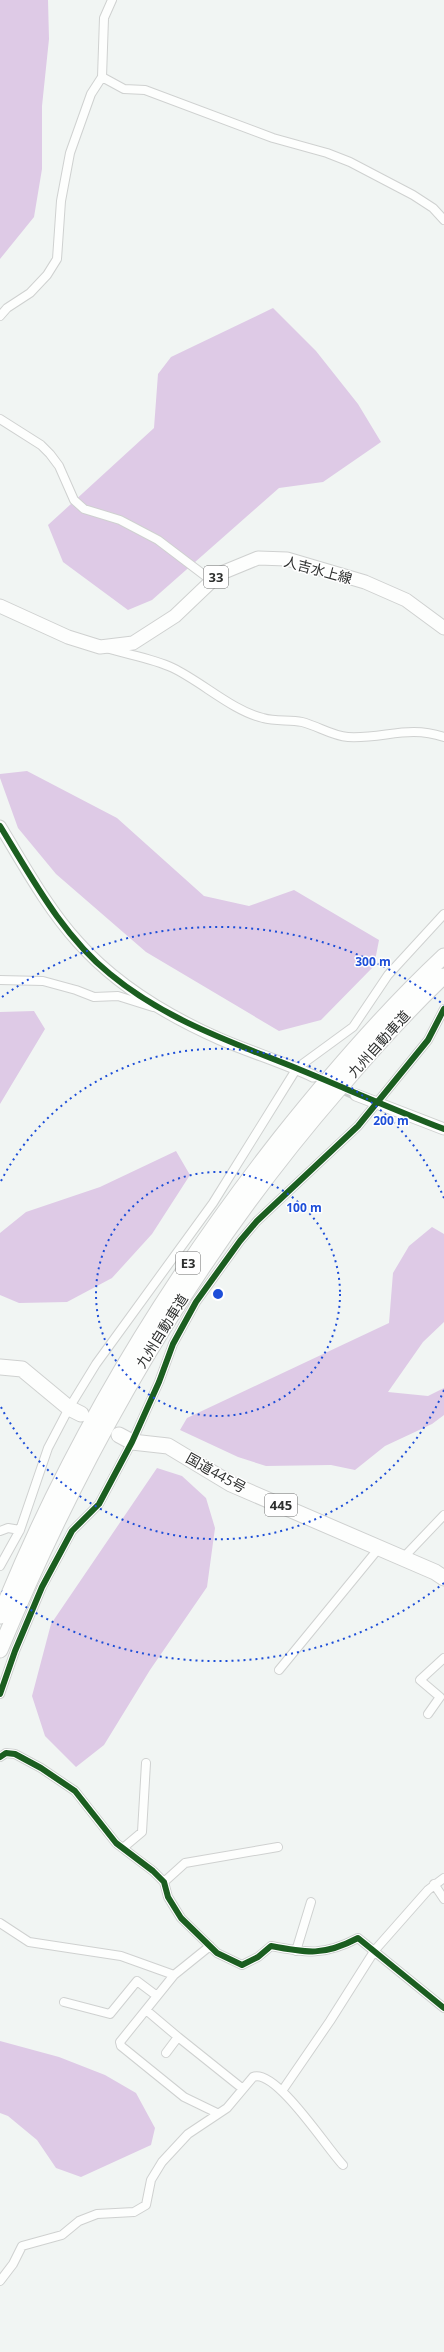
<svg xmlns="http://www.w3.org/2000/svg" width="444" height="2352" font-family="'Open Sans','Noto Sans JP',sans-serif">
<style>
.forest{fill:#decae6}
.lines{fill:none;stroke-linecap:round;stroke-linejoin:round}
.secondary-tunnel{stroke:#cacdcc;stroke-width:11;stroke-dasharray:11 5.5;stroke-linecap:butt}
.street-casing{stroke:#cfd1d0;stroke-width:10}
.secondary-casing{stroke:#cfd1d0;stroke-width:13}
.primary-casing{stroke:#cfd1d0;stroke-width:15}
.highway-casing{stroke:#cfd1d0;stroke-width:17}
.street{stroke:#fdfefd;stroke-width:8}
.secondary{stroke:#fdfefd;stroke-width:11}
.primary{stroke:#fdfefd;stroke-width:13}
.highway{stroke:#fdfefd;stroke-width:15}
.cycleway-casing{stroke:#fff;stroke-width:8}
.cycleway{stroke:#1b5e20;stroke-width:6}
.ring{fill:none;stroke:#1d4ed8;stroke-width:2;stroke-dasharray:2 4}
.labels{text-anchor:middle;stroke-width:3;stroke-linejoin:round;paint-order:stroke}
.shield{fill:#fff;stroke:#6c6d6d;stroke-width:1}
.shield-label{font-size:13px;font-weight:bold;fill:#2d2f2e}
.street-label{font-size:14px;fill:#2d2f2e;stroke:#fff}
.centre{fill:#1d4ed8;stroke:#fff;stroke-width:2}
.ring-label{font-size:12px;text-anchor:middle;font-weight:bold;fill:#1d4ed8;stroke:#fff;stroke-width:3;stroke-linejoin:round;paint-order:stroke}
</style>
<rect width="100%" height="100%" fill="#f1f5f3"/>
<path class="forest" d="M0 0H48L49 39 42 106V169L34 217 0 259Z
M273 308 316 351 358 404 381 442 323 482 279 488 152 600 128 610 63 562 48 525 154 428 158 374 171 357Z
M27 771 117 818 204 896 249 906 294 890 379 940 374 966 321 1020 279 1031 146 952 56 874 18 828 0 778V774Z
M34 1011 45 1029 0 1104V1012Z
M176 1151 190 1175 152 1234 112 1278 67 1302 19 1303 0 1295V1233L26 1212 100 1187Z
M432 1227 444 1234V1322L423 1342 388 1392 428 1396 444 1388V1415L432 1424 385 1446 355 1470 331 1465 266 1466 238 1457 180 1430 187 1418 389 1323 393 1273 409 1246Z
M157 1468 182 1476 206 1498 215 1528 207 1587 150 1670 104 1745 76 1767 45 1736 32 1696 51 1624Z
M0 2041 59 2057 105 2075 136 2093 155 2128 151 2145 81 2177 56 2168 37 2140 8 2116 0 2113Z"/>
<g class="lines">
<path class="secondary-tunnel" d="M313 1076 356 1095"/>
<defs>
<path id="street" d="M102 77 124 89 145 90 273 138 327 153 350 162 413 195 433 208 444 220
M0 316 7 308 30 293 47 275 57 259 61 201 70 153 91 94 102 77 104 18 112 0
M0 419 41 445 50 454 59 466 74 500 84 509 120 520 158 540 212 581
M106 648C129 655 152 658 173 668 202 682 233 711 263 718 276 722 290 719 302 722 318 726 332 736 348 737 384 739 408 725 444 737
M0 980 43 981 76 990 94 997 118 996 153 1007
M0 1531 8 1528 20 1530
M403 1558 444 1515
M0 1566 20 1530 48 1448 69 1408 96 1364 213 1203 297 1068 353 1027 388 975 444 914
M279 1670 379 1548
M0 1694 15 1651 42 1587 72 1531 99 1504 132 1442 159 1382 173 1344 196 1302 240 1241 257 1221 358 1126 428 1040 444 1009
M428 1714 440 1697 420 1680 444 1658
M0 1757 6 1753 15 1754 41 1768 75 1791 116 1843 153 1871 164 1882 168 1897 181 1918 217 1953 242 1965 258 1957 271 1946C307 1953 324 1956 358 1938L444 2008
M123 1848 142 1832 146 1763
M164 1882 185 1863 278 1847
M434 1884 444 1899
M0 1923 29 1942 121 1956 174 1975 210 1946
M296 1951 311 1902
M174 1975 120 2042 121 2046 184 2097 217 2113
M64 2002 110 2014 137 1981 157 1996
M146 2010 178 2037 166 2053
M178 2037 243 2089
M282 2091 330 2021 375 1950 428 1890 444 1878
M0 2281 13 2264 22 2246 62 2235 79 2221 97 2214 134 2212 146 2205 151 2180 162 2162 188 2134 227 2108 253 2077C276 2068 328 2150 343 2165"/>
<path id="secondary" d="M0 826C24 865 47 908 78 942 116 985 168 1016 220 1039 250 1052 283 1062 313 1076
M356 1095 444 1129"/>
<path id="primary" d="M0 606 68 637 100 647 133 643 175 616 219 574 258 558 287 559 365 582 406 600 444 628"/>
<path id="highway" d="M0 1367 22 1369 69 1408 81 1414
M119 1435 132 1442 168 1446 231 1484 435 1572 444 1578
M0 1616C69 1444 166 1284 280 1138 331 1074 384 1012 444 956
M0 1650C84 1447 194 1256 338 1090 372 1050 406 1012 444 976"/>
</defs>
<use href="#street" class="street-casing"/>
<use href="#secondary" class="secondary-casing"/>
<use href="#primary" class="primary-casing"/>
<use href="#highway" class="highway-casing"/>
<use href="#street" class="street"/>
<use href="#secondary" class="secondary"/>
<use href="#primary" class="primary"/>
<use href="#highway" class="highway"/>
<defs>
<path id="cycleway" d="M0 826C32 878 62 935 110 974 164 1019 231 1042 296 1068 345 1088 394 1110 444 1129
M0 1694 15 1651 42 1587 72 1531 99 1504 132 1442 159 1382 173 1344 196 1302 240 1241 257 1221 358 1126 428 1040 444 1009
M0 1757 6 1753 15 1754 41 1768 75 1791 116 1843 153 1871 164 1882 168 1897 181 1918 217 1953 242 1965 258 1957 271 1946C307 1953 324 1956 358 1938L444 2008"/>
</defs>
<use href="#cycleway" class="cycleway-casing"/>
<use href="#cycleway" class="cycleway"/>
</g>
<g class="ring">
<circle cx="218" cy="1294" r="122"/>
<path d="M444 1390A245 245 0 0 1 1 1407M1 1181A245 245 0 0 1 444 1198"/>
<path d="M444 1583A367 367 0 0 1 2 1591M2 997A367 367 0 0 1 444 1005"/>
</g>
<g class="labels">
<g class="shield">
<rect x="204" y="566" width="24" height="22" rx="3"/>
<rect x="176" y="1252" width="24" height="22" rx="3"/>
<rect x="265" y="1494" width="32" height="22" rx="3"/>
</g>
<g class="shield-label">
<text x="216" y="582">33</text>
<text x="188" y="1268">E3</text>
<text x="281" y="1510">445</text>
</g>
<g class="street-label">
<text transform="translate(318 570) rotate(15)" y="5">人吉水上線</text>
<text transform="translate(379 1044) rotate(-48)" y="5">九州自動車道</text>
<text transform="translate(162 1331) rotate(-58)" y="5">九州自動車道</text>
<text transform="translate(216 1473) rotate(29)" y="5">国道445号</text>
</g>
</g>
<circle cx="218" cy="1294" r="6" class="centre"/>
<g class="ring-label">
<text x="373" y="966">300 m</text>
<text x="391" y="1125">200 m</text>
<text x="304" y="1212">100 m</text>
</g>
</svg>
